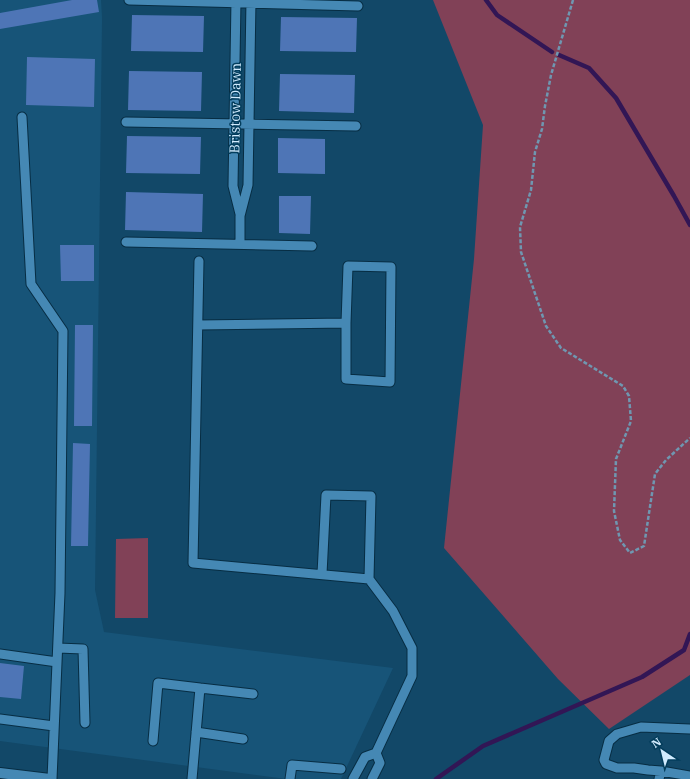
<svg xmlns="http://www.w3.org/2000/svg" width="690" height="779" font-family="'IBM Plex Serif',serif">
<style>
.built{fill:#175478}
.green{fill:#814157}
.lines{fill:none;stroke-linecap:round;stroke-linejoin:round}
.stream{stroke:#321655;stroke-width:4.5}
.building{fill:#4e75b6}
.service-casing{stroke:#072d43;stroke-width:11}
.secondary-casing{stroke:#072d43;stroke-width:12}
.path{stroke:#6f97b1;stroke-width:2.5;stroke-dasharray:4 2;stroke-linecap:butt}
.service{stroke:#4588b4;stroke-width:9}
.secondary{stroke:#4588b4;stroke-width:10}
.labels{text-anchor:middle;stroke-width:3;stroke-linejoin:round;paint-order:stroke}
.street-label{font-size:14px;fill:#d1ebfe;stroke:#033d5c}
</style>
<rect width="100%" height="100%" fill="#124868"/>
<path class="built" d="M0 0H101L102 18 95 590 104 632 393 668 341 779H287L0 741Z"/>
<path class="green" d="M433 0H690V675L609 729 558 679 444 548 474 259 483 125Z
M148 538V618H115L116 539Z"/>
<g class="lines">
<path class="stream" d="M486 0 497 15 552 52
M559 55 589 68 616 98 674 196 690 225
M436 779 483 746 642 677 684 650 690 634"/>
</g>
<path class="building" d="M72 0H97L99 12 0 29V13Z
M132 15 204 16 203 52 131 51Z
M281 17 357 18 356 52 280 51Z
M27 57 95 59 94 107 26 105Z
M129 71 202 72 201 111 128 110Z
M280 74 355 75 354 113 279 111Z
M127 136 201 137 200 174 126 173Z
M278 138 325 139V174L278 173Z
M126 192 203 194 202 232 125 230Z
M279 196H311L310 234 279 233Z
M60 245H94V281H61Z
M75 325H93L92 426H74Z
M73 443 90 444 88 546H71Z
M0 663 24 666 21 699 0 697Z"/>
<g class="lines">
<defs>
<path id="service" d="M129 0 358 6
M236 0 233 186 240 214
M22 117 31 284 63 331 60 593 52 779
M126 122 356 126
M126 242 312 246
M240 244V216L248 185 251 0
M199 261 193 563 369 579 393 611 412 648V676L376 753 365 757 353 779
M198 325 346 323V379L390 382 391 267 348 266 346 323
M322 574 326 495 371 496 369 579
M58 648 83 649 85 723
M0 654 57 662
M0 719 54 726
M196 732 243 739
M153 741 158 683 200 688
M661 771 690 776
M192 779 200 688 253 694
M290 779 292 765 341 769
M372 779 380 763 376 753
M659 779 661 771 648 770 634 768H617L606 764 604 760 609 741 617 734 641 727 690 729"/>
<path id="secondary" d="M0 773 50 779"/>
</defs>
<use href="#service" class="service-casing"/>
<use href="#secondary" class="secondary-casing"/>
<path class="path" d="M573 0 551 75 545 106 542 129 535 152 531 190 520 227 521 252 546 326 561 348 623 386 629 396 631 421 616 459 614 511 620 540 630 553 644 546 655 474 666 460 690 438"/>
<use href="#service" class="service"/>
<use href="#secondary" class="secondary"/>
</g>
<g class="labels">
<g class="street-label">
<text transform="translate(235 108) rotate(-89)" y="5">Bristow Dawn</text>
</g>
</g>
<g transform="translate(662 751) rotate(325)" stroke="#033d5c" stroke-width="3" paint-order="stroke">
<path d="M0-3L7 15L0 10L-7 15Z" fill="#d1ebfe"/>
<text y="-6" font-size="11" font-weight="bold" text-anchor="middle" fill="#d1ebfe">N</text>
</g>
</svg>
